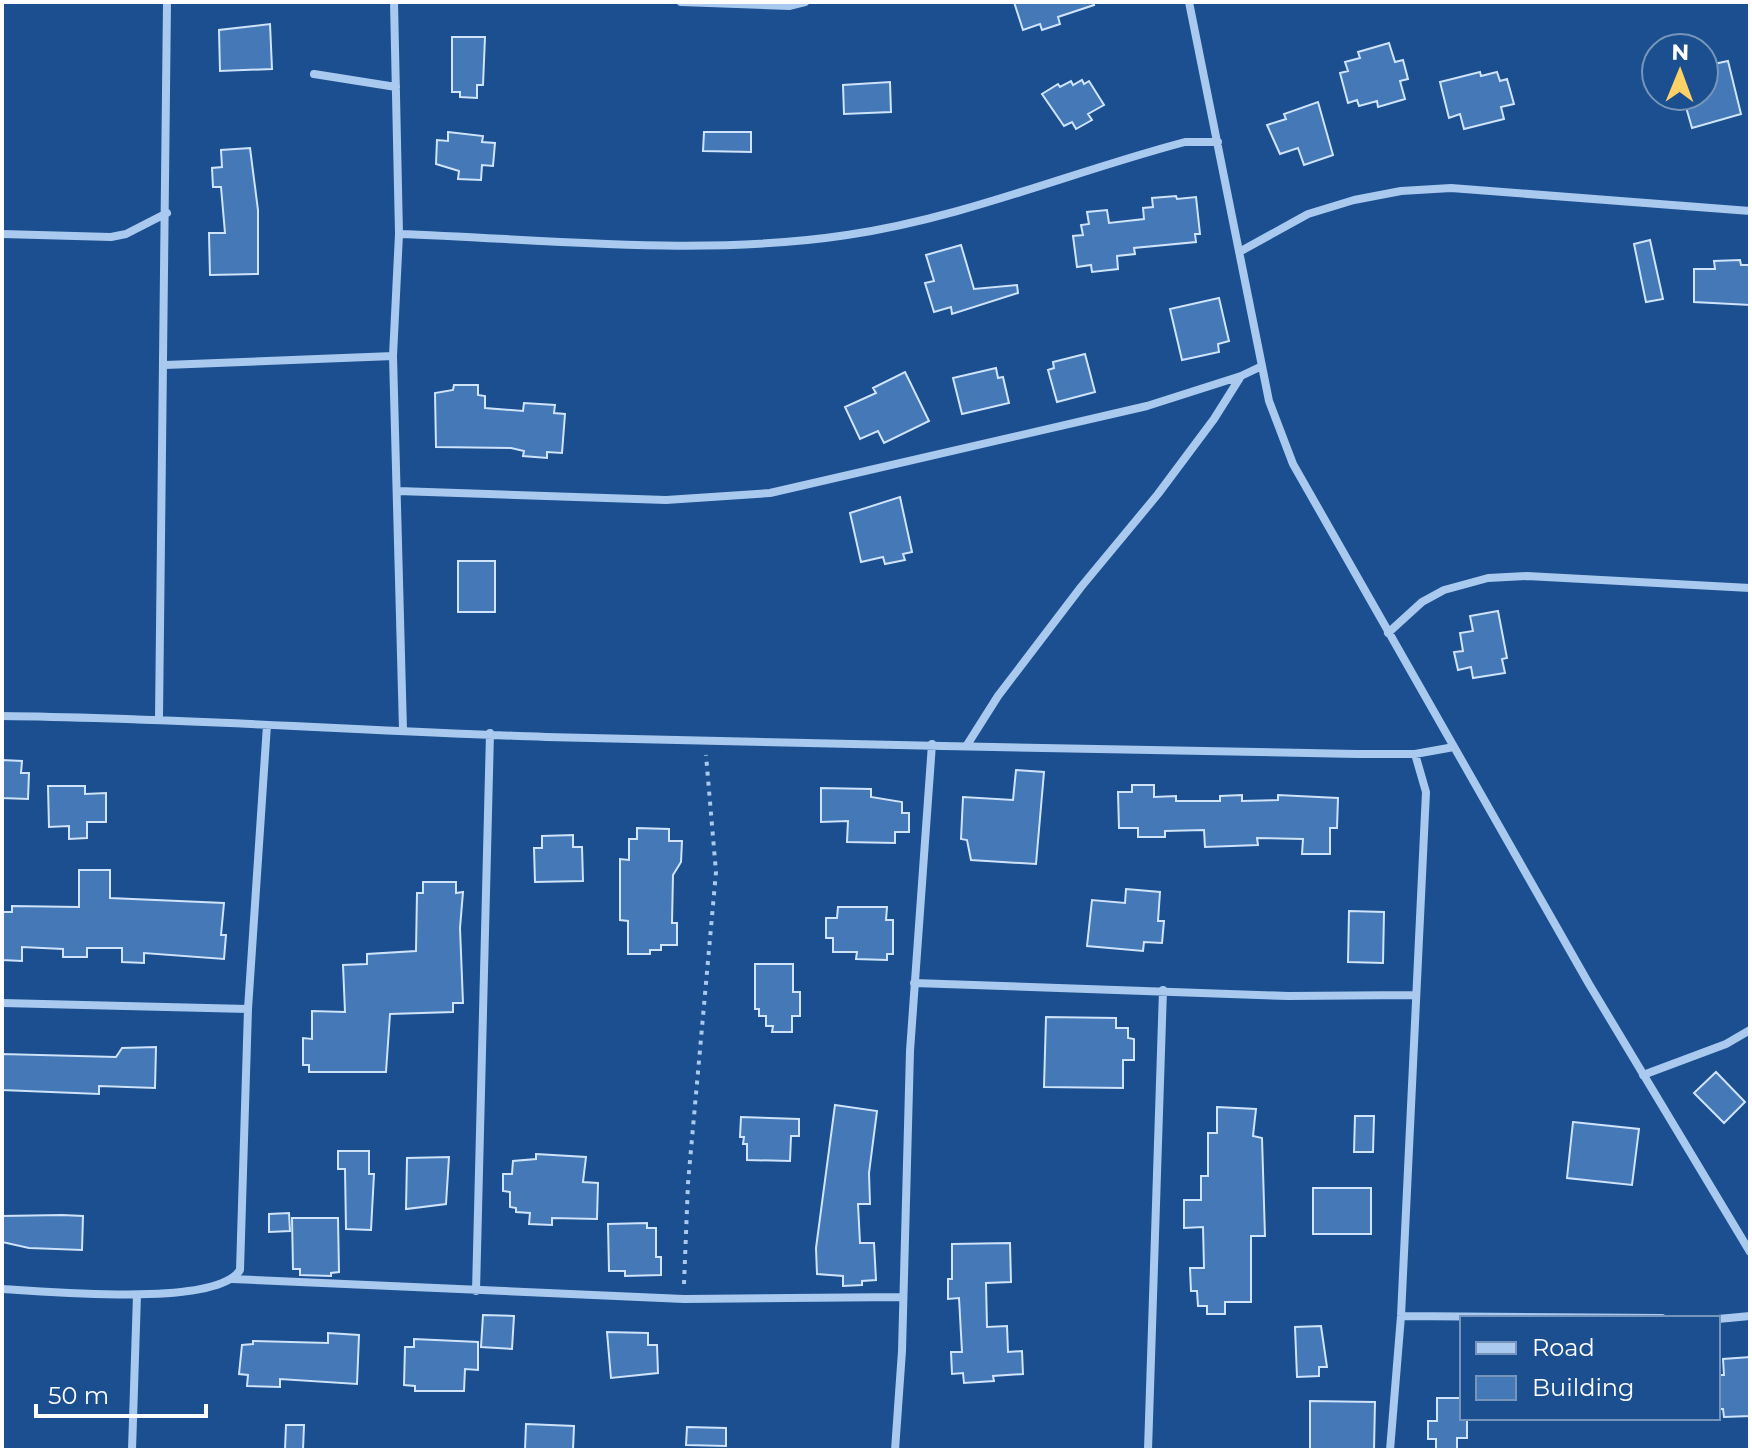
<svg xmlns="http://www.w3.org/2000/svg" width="1752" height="1452" font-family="Montserrat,sans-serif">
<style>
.building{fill:#4478b7;stroke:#cfe3fa;stroke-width:2}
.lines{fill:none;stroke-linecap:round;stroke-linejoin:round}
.path{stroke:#a9c9ee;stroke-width:4;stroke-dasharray:4 6;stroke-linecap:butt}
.minor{stroke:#a9c9ee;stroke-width:8}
</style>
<rect width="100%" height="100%" fill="#1b4f8f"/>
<path class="building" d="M1014 2H1093L1094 5 1058 17 1060 24 1042 30 1040 24 1023 30Z
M270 24 272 69 220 71 219 30Z
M452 37H485L483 85H477V98L460 97V92H452Z
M1389 43 1395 62 1403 60 1408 79 1400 81 1405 99 1378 107 1377 101 1359 106 1357 100 1348 103 1340 73 1348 71 1345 62 1360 58 1358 52Z
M1728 61 1741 114 1692 128 1686 107 1695 104 1693 96H1704V66Z
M1480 72 1481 76 1497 72 1500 81 1507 79 1514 104 1501 107 1504 119 1464 129 1460 114 1449 118 1440 82Z
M1082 80 1084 84 1089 81 1104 105 1088 114 1092 120 1076 129 1072 122 1064 126 1042 94 1058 84 1060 87 1071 81 1073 85Z
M890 82 891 112 844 114 843 85Z
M1318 102 1333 155 1304 165 1298 148 1280 154 1267 125 1286 119 1284 114Z
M448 132 483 136 482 142 495 143 493 166 482 165 481 180 458 179 459 171 436 164 437 140 448 141Z
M704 132H751V152L703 151Z
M250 148 258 210V274L210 275 209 233H225L221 187H213L212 168 222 167 221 150Z
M1176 196 1177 199 1196 197 1200 234H1195L1196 242 1134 248 1135 254 1117 256 1118 269 1092 272 1091 265 1077 267 1073 236 1083 235 1081 225 1089 224 1087 212 1107 210 1109 223 1144 219 1143 208 1153 207 1152 198Z
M1650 240 1663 299 1646 302 1634 244Z
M961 245 974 289 1017 285 1018 293 952 314 951 307 934 312 925 283 934 281 926 255Z
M1740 260 1741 265H1750V305L1694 302V269H1715L1714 261Z
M1219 298 1229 341 1218 344 1219 352 1182 360 1170 309Z
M1085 354 1095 392 1057 402 1048 370 1054 368 1053 362Z
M996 368 998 378 1003 377 1009 403 962 414 953 378Z
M905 372 929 421 884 443 878 431 860 439 845 407 876 393 873 388Z
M454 385H478V395L485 396V408L523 411 524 403 555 405 554 413 565 414 562 453 547 452V458L523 456 524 451 511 448 436 447 435 393 453 390Z
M900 497 912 552 903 554 905 560 885 564 883 557 861 562 850 513Z
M458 561H495V612H458Z
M1498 611 1507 658 1502 659 1505 673 1473 678 1471 667 1458 670 1454 652 1463 651 1460 633 1473 631 1470 616Z
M2 760 22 761 21 773H29L28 799 2 798Z
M1016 770 1044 772 1036 864 971 860 967 840 961 839 963 797 1013 800Z
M1132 785H1154V797L1176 796V801H1220V796L1242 795V801L1278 800V795L1338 798 1337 828H1330V854H1302L1303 839 1257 838 1258 845 1205 847 1204 830 1165 831V837H1138V828H1119L1118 792H1132Z
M48 786H85V794L106 793V822H87V838L69 839V826L49 827Z
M821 788 871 789V797L902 802V813H909V832H895V843L847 842 848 821 821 822Z
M637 828 669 829V841H682L681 862 673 875 672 923H677V945H661V950H650V954H628V921L620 920V859L629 860V839H637Z
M573 835V847H582L583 881 535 882 534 848H542V836Z
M79 870H110V898L224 903 221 935H226L224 959 144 953V963L122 962V948H87V957H63V949L22 947V961L2 960V912H12V906L79 907Z
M423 882H456V893L463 892 460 928 463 1003H453V1012L390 1014 386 1072H309V1065H303V1038L312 1039V1011L345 1012 343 965 367 964V954L416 951 417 893H423Z
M1126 889 1160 892 1158 921H1164L1162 943 1144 942 1143 951 1087 946 1092 900 1125 903Z
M838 907H887L886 920H893V954H887V960L856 959 857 952H833V938H826V918H837Z
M1349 911 1384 912 1383 963 1348 962Z
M755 964H793V992H800V1016H792V1032H772L773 1026H766V1016H759V1009H755Z
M1046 1017 1116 1018V1028H1128V1038L1134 1039V1060H1123V1088L1044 1087Z
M156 1047 155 1088 99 1086V1094L2 1090V1054L116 1057 122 1048Z
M1716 1072 1745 1102 1724 1123 1694 1093Z
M835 1105 877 1111 869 1173 870 1204H858L860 1243H874L876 1280 862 1281V1285L843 1286V1276L817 1274 816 1248Z
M1217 1107 1256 1109 1253 1136 1262 1138 1265 1236H1251V1302H1225V1314H1207V1306H1198L1197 1291H1191L1190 1268H1204L1203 1227 1184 1228V1200H1201V1176H1208V1133H1217Z
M1355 1116H1374L1373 1152H1354Z
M741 1117 799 1119V1136H791L790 1161 747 1160V1144H743L744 1137H740Z
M1573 1122 1639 1129 1632 1185 1567 1178Z
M338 1151H369V1174H374L371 1230 346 1229 345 1169H338Z
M536 1154 586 1157 583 1182 598 1183 597 1219 552 1218V1225L529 1224 530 1213 516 1212V1208L510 1207V1192L503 1191V1174H512L513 1161 536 1159Z
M449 1157 446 1204 406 1209 407 1158Z
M1313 1188H1371V1234H1313Z
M289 1213 290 1231 269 1232V1214Z
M62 1215 83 1216 82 1250 29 1248 2 1242V1216Z
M292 1218H338L339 1272 331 1273V1276L300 1275V1269H293Z
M647 1223V1228H656V1257H661V1275L625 1276V1271H609L608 1224Z
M1010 1243 1011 1282 986 1283 987 1327 1007 1326 1008 1352 1022 1351 1023 1374 993 1376 994 1381 964 1383 963 1373 952 1374 951 1352H962L959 1298 948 1299V1279H952V1244Z
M483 1315 514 1316 512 1349 481 1347Z
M1321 1326 1327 1367H1319V1376L1297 1377 1295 1327Z
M607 1332 648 1333V1345H657L658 1373 611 1378Z
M328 1333 359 1335 357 1384 280 1379V1387L247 1386 248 1375 239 1374 242 1345 253 1344V1341L328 1343Z
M414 1339 478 1342V1370L465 1369 464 1391H415V1386L404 1385 405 1347H414Z
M1750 1357V1416L1724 1417 1723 1409H1718V1375H1724L1723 1359Z
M1437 1398H1460V1418H1467V1438H1457V1449H1436V1439H1428V1421H1437Z
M1310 1401 1375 1402 1374 1450H1310Z
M526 1424 574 1426 573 1450H525Z
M286 1425H304L303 1450H285Z
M687 1427 726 1428V1446L686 1445Z"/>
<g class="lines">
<path class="path" d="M684 1284 688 1183 716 872 706 755"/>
<path class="minor" d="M394 2 399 234 393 356 403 730
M681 2 789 6 805 2
M1189 2 1269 401 1293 464 1589 984 1750 1252
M314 74 396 87
M2 234 111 237 126 234 167 213
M399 234C545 239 702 257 847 235 963 218 1071 172 1185 142H1218
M1241 251 1308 214 1354 200 1401 191 1451 188 1750 211
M165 365 393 356
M398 491 666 500 770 493 1147 406 1241 376
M1388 633 1422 602 1444 590 1488 578 1527 576 1750 588
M2 716C184 718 365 731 546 737 816 744 1087 749 1357 754H1415L1454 747
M159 718 167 2
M967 745 998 696 1081 587 1158 494 1214 419 1241 376 1262 366
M914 983 1288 996 1415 995
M2 1003 248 1009
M1643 1075 1726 1044 1750 1030
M232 1279 684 1299 902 1297
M2 1289C47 1291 216 1308 240 1270L248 1009 267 725
M476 1291 490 733
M1401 1316 1662 1318
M1718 1319 1750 1316
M132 1450 137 1295
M895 1450 902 1351 910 1051 932 744
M1148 1450 1163 990
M1390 1450 1401 1316 1426 792 1415 754"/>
</g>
<rect width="1752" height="1452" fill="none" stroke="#ffffff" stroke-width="8"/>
<rect x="1460" y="1316" width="260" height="104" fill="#1b4f8f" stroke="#7695bc" stroke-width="2"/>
<rect x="1476" y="1342" width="40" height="12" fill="#a9c9ee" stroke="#7695bc" stroke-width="2"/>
<text x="1532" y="1356" font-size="24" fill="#ffffff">Road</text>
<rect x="1476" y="1376" width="40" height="24" fill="#4478b7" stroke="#7695bc" stroke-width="2"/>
<text x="1532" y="1396" font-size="24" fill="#ffffff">Building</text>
<g transform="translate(1680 72) rotate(1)"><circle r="38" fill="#1b4f8f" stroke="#7695bc" stroke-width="2"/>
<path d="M0-6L14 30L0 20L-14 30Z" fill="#ffd166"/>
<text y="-12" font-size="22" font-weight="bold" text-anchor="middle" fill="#ffffff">N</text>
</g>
<path d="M36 1404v12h170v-12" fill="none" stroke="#ffffff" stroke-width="4"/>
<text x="48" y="1404" font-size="24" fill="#ffffff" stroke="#1b4f8f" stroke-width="6" paint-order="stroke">50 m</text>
</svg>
